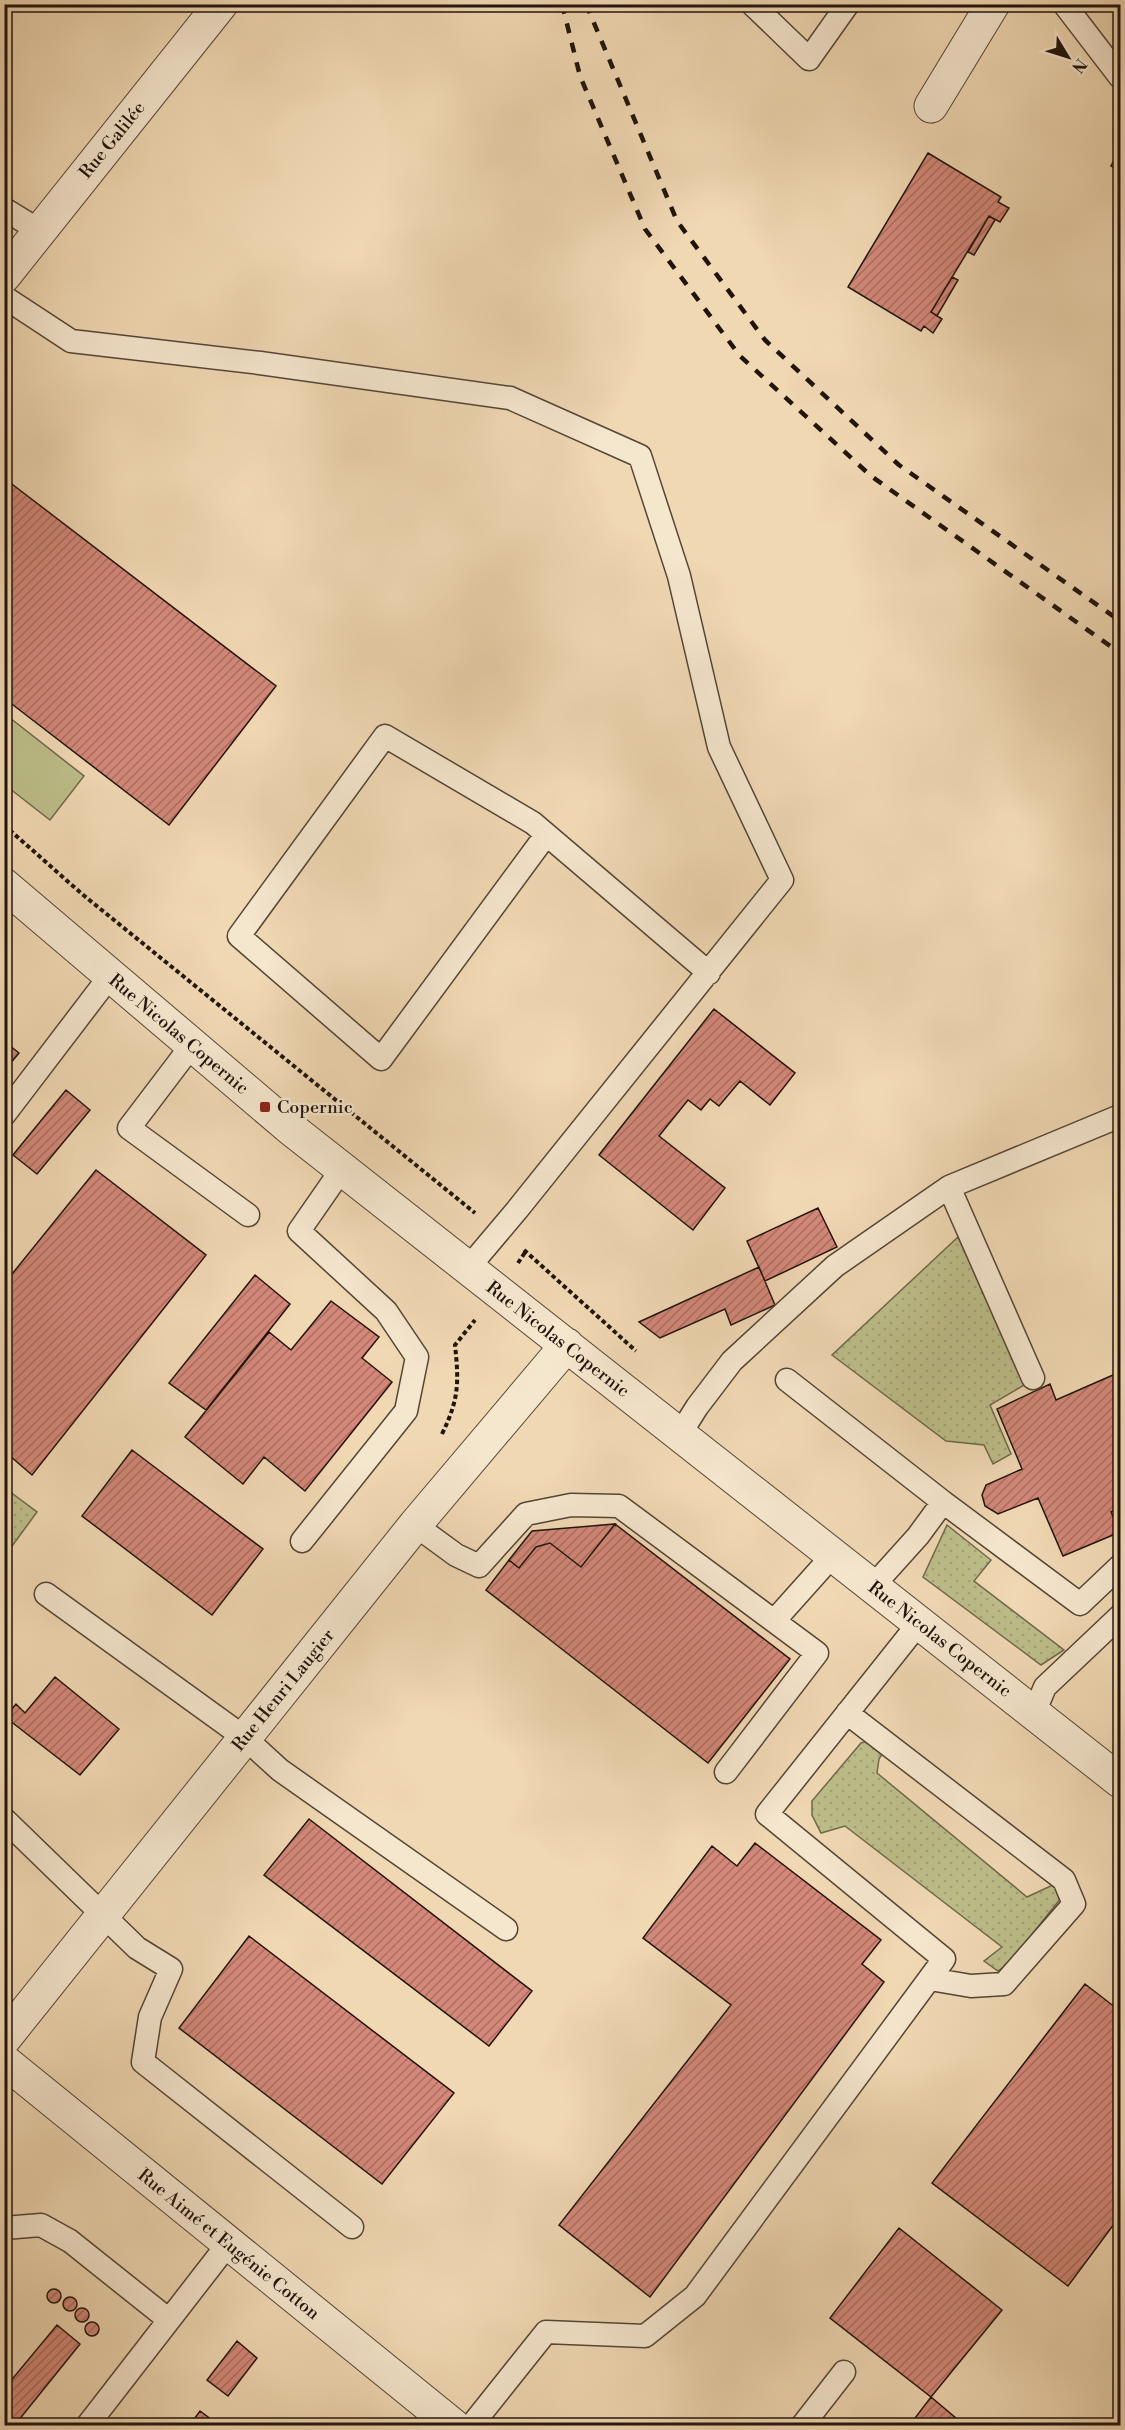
<svg xmlns="http://www.w3.org/2000/svg" width="1125" height="2430" font-family="'Libre Bodoni',serif">
<style>
.grass{fill:url(#grass-dots);stroke:#6e694c;stroke-width:1.5}
.pitch{fill:#bdbe8a;stroke:#6e694c;stroke-width:1.5}
.building{fill:url(#building-hatch);stroke:#20140d;stroke-width:1.5}
.lines{fill:none;stroke-linecap:round;stroke-linejoin:round}
.lane-casing{stroke:#544536;stroke-width:25}
.street-casing{stroke:#544536;stroke-width:35}
.path{stroke:#20140d;stroke-width:4;stroke-dasharray:4.5 3;stroke-linecap:butt}
.lane{stroke:#f5e6ce;stroke-width:22}
.street{stroke:#f5e6ce;stroke-width:33}
.rail{stroke:#20140d;stroke-width:4.5;stroke-dasharray:10 10;stroke-linecap:butt}
.poi-dot{fill:#8f2418;stroke:#f5e6ce;stroke-width:2}
.labels{text-anchor:middle;stroke-width:5;stroke-linejoin:round;paint-order:stroke}
.street-label{font-size:18px;fill:#20140d;stroke:#f5e6ce}
.poi-label{font-size:18px;fill:#20140d;stroke:#f5e6ce;text-anchor:start}
</style>
<defs>
<pattern id="grass-dots" width="8" height="8" patternUnits="userSpaceOnUse" patternTransform="scale(1.5)"><rect width="8" height="8" fill="#bdbe8a"/><path d="M2 2h.1M6 6h.1" fill="none" stroke="#a2a276" stroke-width="1.8" stroke-linecap="round"/></pattern>
<pattern id="building-hatch" width="6" height="6" patternUnits="userSpaceOnUse" patternTransform="scale(1.5)"><rect width="6" height="6" fill="#d38879"/><path d="M-1 1l2-2M0 6l6-6M5 7l2-2" fill="none" stroke="#ab6e62"/></pattern>
</defs>
<rect width="100%" height="100%" fill="#f0d8b3"/>
<filter id="stains"><feTurbulence type="fractalNoise" baseFrequency=".00333" numOctaves="4"/><feColorMatrix values="0 0 0 0 .2 0 0 0 0 .09 0 0 0 0 .02 0 0 0 .5 -.17"/></filter>
<radialGradient id="worn" r=".72"><stop offset=".6" stop-color="#630" stop-opacity="0"/><stop offset="1" stop-color="#630" stop-opacity=".3"/></radialGradient>
<path class="grass" d="M958 1237 1026 1384 990 1405 1011 1454 993 1464 984 1445 946 1441 832 1355Z
M5 1488 37 1512 7 1553 4 1551Z
M947 1525 991 1560 974 1581 1064 1650 1041 1665 923 1577Z
M871 1740 884 1751 879 1759 877 1773 1027 1897 1057 1883 1061 1898 1009 1963 998 1971 984 1961 1002 1947 845 1826 821 1833 812 1815V1801L861 1743Z"/>
<path class="pitch" d="M5 714 84 776 50 820 5 785Z"/>
<path class="building" d="M1120 149V171L1111 166Z
M928 153 1001 197 998 202 1009 208 1000 222 989 216 931 312 942 319 933 333 924 326 921 331 848 287Z
M989 216 995 220 974 255 968 252Z
M952 277 958 280 937 316 931 312Z
M4 478 276 686 169 825 4 698Z
M714 1009 795 1073 770 1105 740 1081 719 1106 710 1099 701 1110 688 1100 659 1136 725 1188 693 1230 599 1155Z
M4 1041 19 1053 4 1071Z
M66 1090 90 1110 37 1174 13 1155Z
M96 1170 206 1255 32 1475 10 1456 4 1462V1284Z
M818 1208 837 1247 765 1281 747 1241Z
M759 1267 775 1305 731 1325 725 1309 660 1338 639 1322Z
M255 1275 290 1304 206 1410 169 1383Z
M331 1301 379 1337 362 1358 392 1382 305 1491 264 1457 243 1484 185 1437 269 1332 291 1350Z
M1120 1372V1508L1111 1512 1120 1532 1063 1556 1038 1498 998 1514 985 1506 982 1495 986 1485 1022 1469 997 1409 1050 1384 1056 1400Z
M132 1450 263 1549 212 1615 82 1516Z
M615 1524 581 1567 550 1543 536 1547 519 1568 509 1560 532 1531Z
M615 1524 790 1659 708 1763 486 1590 509 1560 519 1568 536 1547 550 1543 581 1567Z
M55 1677 119 1729 80 1775 5 1717 16 1704 25 1713Z
M309 1819 532 1991 489 2046 264 1875Z
M755 1843 881 1940 862 1964 884 1982 650 2297 559 2225 731 2005 643 1938 712 1846 737 1866Z
M249 1936 454 2093 382 2184 179 2028Z
M1085 1984 1120 2011V2216L1068 2286 932 2183Z
M899 2228 1002 2310 931 2397 830 2318Z
M47 2296a7 7 0 1 1 14 0a7 7 0 1 1-14 0Z
M63 2304a7 7 0 1 1 14 0a7 7 0 1 1-14 0Z
M75 2315a7 7 0 1 1 14 0a7 7 0 1 1-14 0Z
M85 2329a7 7 0 1 1 14 0a7 7 0 1 1-14 0Z
M57 2325 80 2344 14 2426H4V2389Z
M237 2341 257 2358 228 2396 207 2380Z
M931 2397 957 2419 952 2426H909Z
M200 2411 212 2420 208 2426H189Z"/>
<g class="lines">
<defs>
<path id="lane" d="M752 4 809 59 848 4
M1064 4 1120 77
M4 209 40 231
M4 297 71 341 260 363 510 398 640 456 679 576 719 747 782 880 517 1210 468 1268
M546 835 381 1059 239 936 385 736 533 823 709 973
M192 1045 129 1128 248 1215
M4 1115 110 976
M949 1187 1120 1116
M787 1380 943 1502 918 1536 873 1586
M680 1434 697 1407 732 1361 835 1266 949 1187 1033 1378
M943 1502 1080 1604 1120 1566
M415 1525 456 1555 479 1566 526 1514 571 1505 619 1506 817 1653 726 1772
M302 1541 406 1411 417 1357 386 1311 299 1231 342 1169
M46 1594 245 1738 280 1770 506 1929
M774 1621 833 1555
M847 1713 1064 1880 1074 1904 1004 1984 971 1986 930 1979
M1034 1713 1045 1687 1120 1616
M4 1819 137 1948 171 1969 150 2017 143 2062 352 2227
M4 2228 41 2225 70 2241 169 2320
M87 2426 228 2244
M471 2426 546 2332 645 2336 695 2296 944 1959 767 1814 919 1623
M802 2426 844 2372"/>
<path id="street" d="M931 106 993 4
M4 276 221 4
M4 885 290 1128 1120 1781
M4 2039 415 1525 567 1345
M4 2061 454 2426"/>
</defs>
<use href="#lane" class="lane-casing"/>
<use href="#street" class="street-casing"/>
<path class="path" d="M4 825 82 894 475 1213
M524 1250 636 1351
M518 1263 526 1251
M442 1434C459 1399 459 1383 455 1345L475 1320"/>
<use href="#lane" class="lane"/>
<use href="#street" class="street"/>
<path class="rail" d="M562 4 580 76 645 229 740 356 871 476 1120 653
M586 4 677 221 765 340 899 465 1120 621"/>
</g>
<rect class="poi-dot" x="259" y="1101" width="12" height="12" rx="3"/>
<g class="labels">
<g class="street-label">
<text transform="translate(112 140) rotate(-51)" y="6">Rue Galilée</text>
<text transform="translate(179 1034) rotate(40)" y="6">Rue Nicolas Copernic</text>
<text transform="translate(558 1339) rotate(38)" y="6">Rue Nicolas Copernic</text>
<text transform="translate(940 1639) rotate(38)" y="6">Rue Nicolas Copernic</text>
<text transform="translate(283 1690) rotate(-51)" y="6">Rue Henri Laugier</text>
<text transform="translate(229 2244) rotate(39)" y="6">Rue Aimé et Eugénie Cotton</text>
</g>
<g class="poi-label">
<text x="277" y="1113">Copernic</text>
</g>
</g>
<rect width="1125" height="2430" fill="none" stroke="#f0d8b3" stroke-width="24"/>
<rect x="6" y="6" width="1113" height="2418" fill="none" stroke="#20140d" stroke-width="3"/>
<rect x="12" y="12" width="1101" height="2406" fill="none" stroke="#20140d" stroke-width="1.5"/>
<g transform="translate(1068 57) rotate(128)" stroke="#f5e6ce" stroke-width="4.5" paint-order="stroke">
<path d="M0-4.5L10 22L0 15L-10 22Z" fill="#20140d"/>
<text y="-9" font-size="16" font-weight="bold" text-anchor="middle" fill="#20140d">N</text>
</g>
<rect width="100%" height="100%" filter="url(#stains)"/>
<rect width="100%" height="100%" fill="url(#worn)"/>
</svg>
